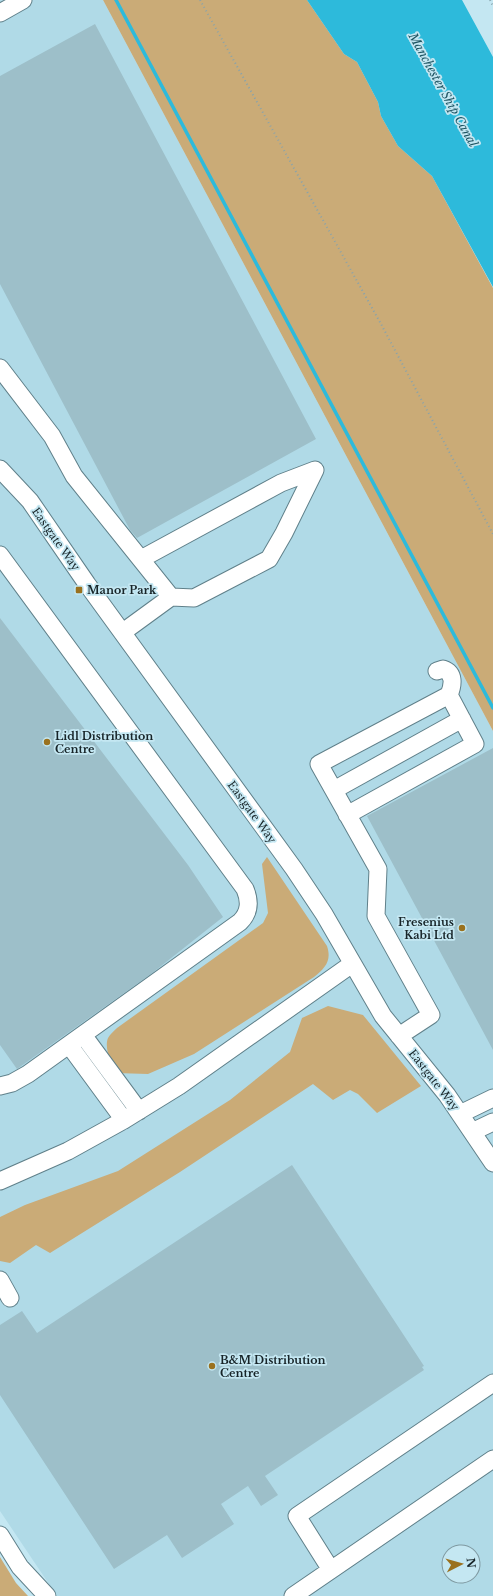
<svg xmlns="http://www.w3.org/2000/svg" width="493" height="1596" font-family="'Libre Baskerville',serif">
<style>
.built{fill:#b0dae7;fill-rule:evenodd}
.green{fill:#caab77}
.water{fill:#2dbadb}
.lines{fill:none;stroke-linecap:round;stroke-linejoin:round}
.stream{stroke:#2dbadb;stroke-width:3.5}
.building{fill:#9dbfc9}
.minor-casing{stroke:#60808a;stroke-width:19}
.path{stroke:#88a3ac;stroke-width:2;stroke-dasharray:1 3;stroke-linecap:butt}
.minor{stroke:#fff;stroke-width:17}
.poi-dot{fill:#9a711e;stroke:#c4e7f2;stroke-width:1.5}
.labels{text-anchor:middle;stroke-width:3.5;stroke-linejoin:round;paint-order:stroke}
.street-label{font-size:11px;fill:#172428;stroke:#c4e7f2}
.poi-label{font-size:11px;font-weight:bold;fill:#172428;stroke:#c4e7f2;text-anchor:start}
.water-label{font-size:12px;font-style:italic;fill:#1f5563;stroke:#c4e7f2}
</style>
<rect width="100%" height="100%" fill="#c4e7f2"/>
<path class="built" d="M0 0H103L493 731V1596H57L0 1511ZM449 1552H473V1576H449Z"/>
<path class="green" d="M103 0H307L344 54 357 62 378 102 381 116 398 146 432 176 493 288V731Z
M267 857 327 946C332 961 325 968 314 977L194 1054 148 1074 115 1073C111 1063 104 1048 108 1038 110 1034 114 1031 117 1028L263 923 268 913 262 864Z
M328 1006 363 1015 421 1086 377 1113 358 1094 350 1090 333 1100 313 1084 180 1172 50 1253 36 1245 10 1263 0 1261V1217L25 1205 118 1171 230 1100 290 1052 302 1018Z
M0 1557 16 1583 28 1596H0Z"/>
<path class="water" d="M307 0H462L493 57V287L432 176 398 146 381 116 378 102 357 62 344 54Z"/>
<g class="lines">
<path class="stream" d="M116 0 493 708"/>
</g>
<path class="building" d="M95 24 316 439 137 538 130 530 0 284V76Z
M0 618 188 865 223 917 151 974 17 1069 0 1045Z
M493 748V1050L367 816Z
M292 1165 424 1366 422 1367 424 1370 265 1476 278 1495 261 1506 248 1486 221 1504 234 1524 182 1558 167 1535 114 1569 0 1395V1325L22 1311 37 1333Z"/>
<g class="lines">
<defs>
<path id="minor" d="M0 13 23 0
M0 368 52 436 74 476 171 597 123 632
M0 469 30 501 87 584 294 869 324 914 383 1016 447 1095 493 1163
M0 555 245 889C250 901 250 912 240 922L28 1074 12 1083 0 1086
M141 559 281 483 315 470 284 533 269 559 194 598 171 597
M437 671 443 669C455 673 453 685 449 695
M334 790 462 719
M347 815 475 744 449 695 319 764 378 869 376 916 431 1015 399 1036
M83 1035 139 1111
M69 1045 124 1120
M460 1114 493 1098
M472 1132 493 1122
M0 1181 68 1151 124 1120 179 1086 352 964
M0 1280 10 1298
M0 1535 20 1567 47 1596
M331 1570 297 1516 493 1383
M293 1596 493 1459"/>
</defs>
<use href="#minor" class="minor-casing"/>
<path class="path" d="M200 0 381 324 493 534
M490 0 493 6"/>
<use href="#minor" class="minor"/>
</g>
<g class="poi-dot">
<rect x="75" y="586" width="8" height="8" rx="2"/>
<circle cx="47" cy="742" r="4"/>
<circle cx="462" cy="928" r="4"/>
<circle cx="212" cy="1366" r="4"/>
</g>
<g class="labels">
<g class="street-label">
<text transform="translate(56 539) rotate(55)" y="4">Eastgate Way</text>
<text transform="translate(252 812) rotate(54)" y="4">Eastgate Way</text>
<text transform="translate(434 1080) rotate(52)" y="4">Eastgate Way</text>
</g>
<g class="poi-label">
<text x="87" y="594">Manor Park</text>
<text x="55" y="740">Lidl Distribution<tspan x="55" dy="13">Centre</tspan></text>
<text x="454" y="926" text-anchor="end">Fresenius<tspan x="454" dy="13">Kabi Ltd</tspan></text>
<text x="220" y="1364">B&amp;M Distribution<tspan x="220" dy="13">Centre</tspan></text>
</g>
<g class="water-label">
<text transform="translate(443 90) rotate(61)" y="4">Manchester Ship Canal</text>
</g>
</g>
<g transform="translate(461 1564) rotate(84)"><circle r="19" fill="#c4e7f2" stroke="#7f99a1"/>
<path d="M0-3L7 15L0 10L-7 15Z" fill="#9a711e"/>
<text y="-6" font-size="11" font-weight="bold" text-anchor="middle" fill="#172428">N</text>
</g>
</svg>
